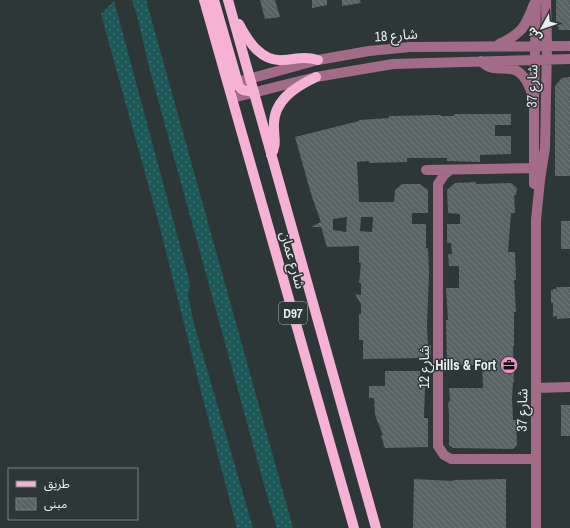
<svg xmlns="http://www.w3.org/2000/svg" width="570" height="528" font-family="'Archivo Narrow','Noto Sans Arabic',sans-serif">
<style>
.grass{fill:url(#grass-dots)}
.building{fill:url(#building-back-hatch);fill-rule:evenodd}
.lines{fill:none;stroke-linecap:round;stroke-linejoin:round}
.minor{stroke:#a26c89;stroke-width:10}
.major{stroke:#f6b2d5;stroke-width:10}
.labels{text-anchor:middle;stroke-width:3;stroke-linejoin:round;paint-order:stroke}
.shield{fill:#2e3737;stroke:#b1b7b7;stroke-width:1}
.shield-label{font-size:13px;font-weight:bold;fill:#e9eeee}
.street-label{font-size:14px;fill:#e9eeee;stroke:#2e3737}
.poi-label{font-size:14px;font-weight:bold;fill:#e9eeee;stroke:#2e3737;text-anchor:end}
</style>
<defs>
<pattern id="grass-dots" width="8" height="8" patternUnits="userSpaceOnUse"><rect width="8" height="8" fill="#1e595a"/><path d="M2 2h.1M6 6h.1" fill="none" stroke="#3f7172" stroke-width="1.8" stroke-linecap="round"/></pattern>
<pattern id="building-back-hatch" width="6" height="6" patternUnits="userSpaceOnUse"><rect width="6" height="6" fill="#596363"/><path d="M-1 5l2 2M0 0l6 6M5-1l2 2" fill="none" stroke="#717a7a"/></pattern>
</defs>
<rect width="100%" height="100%" fill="#2e3737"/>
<path class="grass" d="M132 0H146L293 528H277L268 499 148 63 138 19Z
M114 1 190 283 188 296 195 328 253 528H237L202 395 158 220 101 14Z"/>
<path class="building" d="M260 0H275L280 17 265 19Z
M312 0H327V5L312 8Z
M342 0H360L361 3 342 6Z
M556 0H570V30H559L556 23Z
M570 77V176H555V86L562 78Z
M454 114H511V125H495V136H511V154L480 155V162L447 161V158H407V162L369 163V161L357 162 359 202H394L395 190 402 184H420L428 190V213H412V224H426V248H428L429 272 427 326 428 345H431V355H426V358L363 359V340H359V314H361V304L355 294 361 295V283H359L361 263H359V246L327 247 321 227H311L321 222 312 197 295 137 359 121V120L389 118V116L441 115V116H454ZM347 217 346 232 333 230V219ZM361 217H373L372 232 360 231Z
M476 182V184L511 183 517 188 516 195H514L515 213H511L508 252H515L516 280H514L516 312H514V346H513L514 382H513L512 398 513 420H516L517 445 513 449 453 448 449 445V414L448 404 450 400 449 388H483L482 365H447L446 320H448L446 288H459V266H449L448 254H452L451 243H447V224H460V214L448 213 447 190 455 183Z
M561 221H570V249H561Z
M557 287H570V318L557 319V316L553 317V303H551V290L553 291V289H556Z
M385 371H420V386H425L424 418H428V447L385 448 381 436 383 435 375 415 374 398H369V386H385Z
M561 405H570V436H561Z
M414 479 453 481V480L506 479V528H413Z"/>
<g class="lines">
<path class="minor" d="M499 44C523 33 525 27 534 4
M481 61C498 80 518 51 532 94
M230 84 318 60 369 51 410 47 570 46
M232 98 316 77 393 64 570 59
M426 170 534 168
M450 170 444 175 438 184V446L444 455 451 459H536
M534 184V99L536 0
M536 388 570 387
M536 528V220L540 180 545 148 547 46 546 0"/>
<path class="major" d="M204 0 354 528
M214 0 239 87 243 90 254 92
M228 0 376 528
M239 24C248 41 261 62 283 60 297 59 304 56 318 60
M271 155C277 145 274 138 274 128 272 101 295 87 316 77"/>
</g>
<defs>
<symbol id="office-disc" viewBox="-11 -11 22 22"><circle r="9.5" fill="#f98fca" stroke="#2e3737"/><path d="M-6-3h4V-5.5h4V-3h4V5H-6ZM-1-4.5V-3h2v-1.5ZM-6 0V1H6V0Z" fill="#111"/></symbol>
</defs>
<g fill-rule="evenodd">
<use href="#office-disc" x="499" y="355" width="20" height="20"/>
</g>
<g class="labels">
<rect class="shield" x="279" y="302" width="28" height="22" rx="3"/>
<g class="shield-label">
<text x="293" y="318">D97</text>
</g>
<g class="street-label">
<text transform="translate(396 35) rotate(-4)" y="5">شارع 18</text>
<text transform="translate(532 86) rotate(-89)" y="5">شارع 37</text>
<text transform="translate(293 260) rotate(74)" y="5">شارع عمان</text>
<text transform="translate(424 367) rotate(-90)" y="5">شارع 12</text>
<text transform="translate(522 410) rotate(-89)" y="5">شارع 37</text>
</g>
<g class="poi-label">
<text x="496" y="370">Hills &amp; Fort</text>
</g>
</g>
<rect x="8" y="468" width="130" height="52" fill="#2e3737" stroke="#798080"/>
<rect x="16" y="481" width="20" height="6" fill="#f6b2d5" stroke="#798080"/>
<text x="44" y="488" font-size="12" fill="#e9eeee">طريق</text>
<rect x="16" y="498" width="20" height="12" fill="url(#building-back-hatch)" stroke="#798080"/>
<text x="44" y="508" font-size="12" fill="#e9eeee">مبنى</text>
<g transform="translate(542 28) rotate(230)" stroke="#2e3737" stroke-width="3" paint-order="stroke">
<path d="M0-3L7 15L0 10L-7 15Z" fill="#e9eeee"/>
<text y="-6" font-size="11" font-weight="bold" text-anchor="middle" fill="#e9eeee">ش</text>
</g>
</svg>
